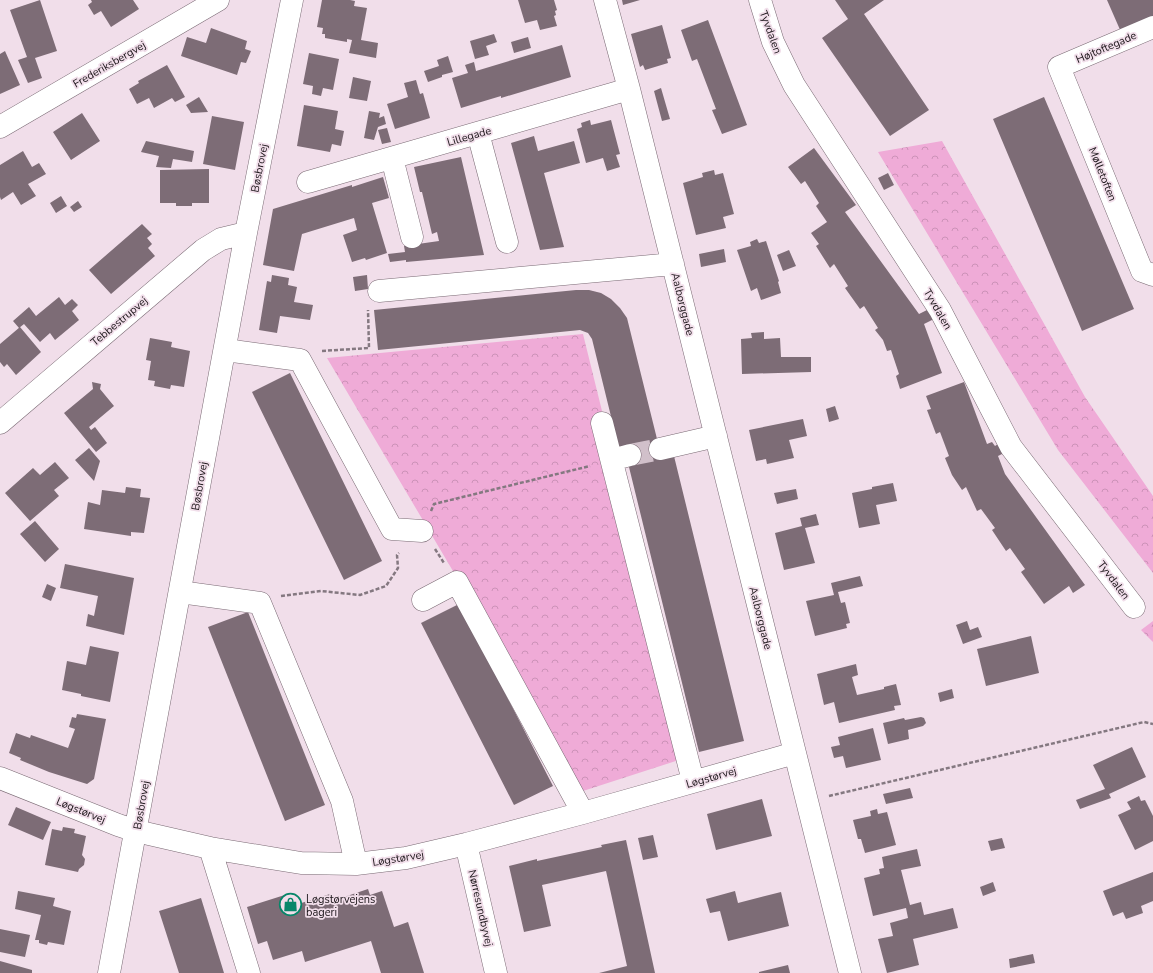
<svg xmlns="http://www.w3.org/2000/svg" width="1153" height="973" font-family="'Nunito Sans',sans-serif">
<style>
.forest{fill:url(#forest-crowns)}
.building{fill:#7d6c76}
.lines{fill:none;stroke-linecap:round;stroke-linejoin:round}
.minor-tunnel{stroke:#d1c0ca;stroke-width:22;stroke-dasharray:22 11;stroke-linecap:butt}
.minor-casing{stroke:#7a6a74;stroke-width:23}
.path{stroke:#847880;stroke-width:2.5;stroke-dasharray:4 2;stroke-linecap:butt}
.minor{stroke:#fff;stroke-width:22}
.labels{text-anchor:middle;stroke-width:3.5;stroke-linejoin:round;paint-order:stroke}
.street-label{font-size:11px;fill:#1a1418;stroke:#f1deea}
.poi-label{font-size:11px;fill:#1a1418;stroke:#f1deea;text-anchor:start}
</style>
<defs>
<pattern id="forest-crowns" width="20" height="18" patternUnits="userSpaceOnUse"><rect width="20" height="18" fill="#efabd7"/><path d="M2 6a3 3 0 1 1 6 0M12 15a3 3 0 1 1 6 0" fill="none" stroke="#cc92b8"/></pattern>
</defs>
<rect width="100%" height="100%" fill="#f1deea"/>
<path class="forest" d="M942 141 1085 397 1153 496V573L1058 450 878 152Z
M583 334 602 411 596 416 682 759 583 791 327 358Z
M1153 621V642L1141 630Z"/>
<path class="building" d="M40 0 57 51 35 58 42 78 28 83 18 60 27 57 10 10Z
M91 0H133L139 9 111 27 101 11 94 15 88 5 92 2Z
M322 0H350L355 1 354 6 367 8 361 40 378 43 376 58 349 53 352 40 347 39V42L325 38V34H322L323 28 317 27Z
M518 0H554L557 10 555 11 556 15 554 16 557 26 540 30 537 20 525 23Z
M622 0H640L623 5Z
M835 0H884L864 14 929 110 890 136 822 38 848 19Z
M1107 0H1153V19L1121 32Z
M708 20 747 125 722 134 712 110 716 109 697 59 692 61 681 30Z
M662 25 671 58 667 59 668 63 645 70 643 65 640 67 631 34Z
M211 28 247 41 245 49 251 51 246 63 241 62 237 75 181 56 187 37 206 43Z
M494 34 497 42 486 46 489 55 475 59 470 41Z
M528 37 531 48 514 53 511 42Z
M562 45 571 77 501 98V96L461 108 452 78 468 73 465 65 474 62 476 71Z
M5 51 20 85 0 94V54Z
M309 53 339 59 333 90 323 88 321 96 312 94 313 86 303 84Z
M448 56 453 72 442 75V77L428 82 424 71 439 66 437 60Z
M167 65 185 97 175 102 172 98 154 108 149 98 137 104 129 89 139 83 138 81Z
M353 77 371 81 367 101 349 98Z
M416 80 420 94 423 93 430 118 395 129 387 104 408 97 404 83Z
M661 88 670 119 662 121 654 91Z
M199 97 208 112 191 113 186 105Z
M1044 97 1134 309 1082 331 993 119Z
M304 105 338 111 335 129 344 131 341 146 332 144 330 152 297 146Z
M369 111 380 113 379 118 384 116 386 124 378 127 374 140 364 138Z
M82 113 100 141 71 160 53 132Z
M212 116 244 122 235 170 203 164Z
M590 120 591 125 611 120 620 154 616 155 620 167 607 171 603 158 586 163 577 129 582 127 581 123Z
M387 128 391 142 382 144 378 130Z
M534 136 538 151 574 141 580 163 544 173 564 247 540 250 511 143Z
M146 141 194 151 192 162 173 159 171 168 156 167 159 156 141 152Z
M814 148 856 205 845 212 919 314 931 308 936 318 924 324 942 373 900 389 896 376 899 374 891 350 887 351 883 340 875 330 878 328 864 306 860 309 845 288 848 286 834 264 830 268 816 246 819 244 811 233 827 222 816 206 819 203 805 181 801 184 788 167Z
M23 151 32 167 39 163 46 174 28 184 36 196 21 205 13 192 1 200 0 197V165Z
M461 157 484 255 406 262V260L390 262 388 254 405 252 404 246 439 241 437 232 432 234 422 192H420L414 167Z
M209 169V203H192V206H176V203H160V170Z
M714 170 715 175 723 173 734 214 723 217 726 228 696 235 683 183 703 177 702 173Z
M888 173 894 185 884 190 878 178Z
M383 177 389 198 372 203 387 253 366 260 365 258 352 262 343 235 357 230 354 218 302 234 294 271 263 265 273 209 352 185V187Z
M61 196 67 206 56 213 50 203Z
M78 201 82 207 74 212 70 207Z
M142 224 152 234 147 238 152 244 148 248 155 256 111 294 89 270Z
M757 239 759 243 766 241 779 281 778 282 781 293 761 300 757 288 751 291 737 250 751 246 750 242Z
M724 249 726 262 701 267 699 254Z
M789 250 796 266 783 271 777 255Z
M272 275 289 278 288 285 297 287 294 302 313 305 310 320 280 316 277 333 259 330 267 281 271 282Z
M367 275 368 289 355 291 353 277Z
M576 290H589L601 293 611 299 620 308 627 318 661 455 673 452 744 741 699 752 628 463 619 449 592 339 588 333 580 330 378 350 374 310Z
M59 297 65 305 72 299 78 305 72 311 79 320 55 340 50 333 40 342 24 324 19 328 13 321 29 307 36 316Z
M20 327 41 352 16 375 7 364 4 367 0 362V344Z
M764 332V339L780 338 781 357H811V372L742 374 741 339 752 338 751 333Z
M150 338 172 342 171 347 190 351 184 387 171 385 170 389 154 386 155 381 148 380 151 361 146 360Z
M290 373 382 561 344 580 252 392Z
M92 382 101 384 100 389 114 406 89 427 91 430 95 427 107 443 96 452 64 413 93 389Z
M964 382 987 444 992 442 995 446 1001 442 1006 452 998 456 1005 474 1085 585 1073 593 1069 586 1044 604 1021 572 1025 569 1010 548 1006 551 992 530 995 528 981 509 977 511 966 487 962 490 952 475 945 458 949 456 940 432 936 434 927 410 931 409 926 396Z
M835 406 839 419 829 422 826 409Z
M803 419 807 436 789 440 794 458 767 464 766 459 756 461 749 430Z
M89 448 100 461 94 481 75 460Z
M55 462 69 478 54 490 59 496 30 521 5 493 33 468 40 475Z
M893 483 897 501 876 505 880 524 859 528 852 493 872 489V487Z
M126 487 141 489 140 497 150 498 144 533 131 532V536L84 529 88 502 100 505 102 490 125 493Z
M796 489 798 499 777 504 774 493Z
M816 514 819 525 805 528 815 563 784 570 775 533 802 526 800 518Z
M35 521 59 549 45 562 20 534Z
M65 564 134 578 124 635 86 626 88 614 94 616 98 596 60 588Z
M860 576 863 586 838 592 841 603 845 602 850 623 846 624 847 628 815 636 806 601 834 595 831 583Z
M47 584 56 588 51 601 42 597Z
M459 604 553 786 514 805 421 623Z
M248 612 325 805 285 821 208 627Z
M967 621 970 630 978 627 982 637 963 644 956 625Z
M1031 636 1039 673 986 686 977 649Z
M90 646 119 652 110 702 81 696V694L62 690 67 661 86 665Z
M856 664 858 675 852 677 857 695 884 689V687L896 684 901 705 894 706 895 710 839 723 834 702 824 705 817 674Z
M952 689 954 698 940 702 938 693Z
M77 714 106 719 94 779 87 784 49 772 20 760 21 758 9 753 16 733 30 738 31 735 68 748 75 729 69 727 72 717 76 718Z
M921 717 924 718 926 723 923 726 908 730 909 739 888 744 883 723 904 718 905 720Z
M873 728 881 760 846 768 843 756 834 758 831 747 840 745 838 737Z
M1132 747 1146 777 1109 794 1111 798 1080 809 1076 800 1105 789 1093 765Z
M910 788 913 798 886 804 883 794Z
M1139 796 1141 801 1145 800 1153 816V841L1135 850 1118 815 1131 809 1127 802Z
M762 799 772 836 716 850 707 814Z
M16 807 51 822 43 840 8 825Z
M877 809 878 814 887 812 896 845 865 853 861 839H858L853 820 871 816 870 811Z
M63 827 75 829 74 833 86 836 82 855 85 859 84 865 79 869 78 872 45 865 52 829 62 831Z
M653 835 658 857 643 860 638 838Z
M1002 838 1005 848 991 851 988 841Z
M626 840 655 973H599L627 966 606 871 542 885 551 926 524 932 509 866 537 859V861L602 847 601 845Z
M917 849 921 866 901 870 910 905 921 902 924 915 953 908 958 928 913 939 919 965 887 973 878 939 893 936 890 923 908 918 906 908 873 916 864 878 880 874 879 869 884 868 882 857Z
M1153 872V901L1141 906 1143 913 1126 919 1123 912 1113 916 1103 891Z
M993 882 996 891 983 896 980 887Z
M368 889 370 895 382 891 394 927 408 922 424 973H381L371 941 305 962 302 951 273 960 267 941 258 944 247 907 291 893 295 905 330 894 332 901Z
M18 891 55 898 53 906 71 911 64 945 48 942 47 945 39 943V940H35L41 915 15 909Z
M735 891 738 903 781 892 789 926 728 941 720 911 710 913 706 899Z
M201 898 224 973H179L159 911Z
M0 929 30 935 25 957 0 952Z
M1033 954 1035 963 1010 968 1009 959Z
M0 961 32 970V973H0Z
M788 965 790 973H759V972Z"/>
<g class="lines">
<path class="minor-tunnel" d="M630 455 660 449"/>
<defs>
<path id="minor" d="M605 0 629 89 850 973
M760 0 773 42 794 85 940 310 1011 447 1134 607
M1153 27 1059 67 1142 271 1153 275
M0 127 218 0
M478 133 507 242
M392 158 412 237
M308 182 629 89
M379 291 673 264
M225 350 300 360 392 529 422 531
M0 423 203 250 221 239 246 233
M602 423 693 781
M660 449 716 436
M612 460 630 455
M180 592 260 603 342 801 356 864
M423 600 457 582 583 813
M0 778 118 825 136 831 210 848 301 863 356 864 406 858 466 844 583 813 795 753
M466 844 496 973
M210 848 249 973
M109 973 246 233 292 0"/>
</defs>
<use href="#minor" class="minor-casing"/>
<path class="path" d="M322 351 369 348 368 310
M431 511 434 504 590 466
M435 549 444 563
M281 596 321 591 360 595 386 586 398 568 397 555 399 553
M829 796 1144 722 1153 724"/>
<use href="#minor" class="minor"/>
</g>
<defs>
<symbol id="shop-ring" viewBox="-11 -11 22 22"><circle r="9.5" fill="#f1deea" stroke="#078669" stroke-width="1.5"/><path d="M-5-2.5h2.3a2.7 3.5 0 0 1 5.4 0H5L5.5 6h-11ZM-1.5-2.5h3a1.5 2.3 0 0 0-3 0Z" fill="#078669"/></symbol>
</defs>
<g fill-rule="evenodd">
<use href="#shop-ring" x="278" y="892" width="25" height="25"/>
</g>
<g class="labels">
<g class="street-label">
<text transform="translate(771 32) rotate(70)" y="4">Tyvdalen</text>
<text transform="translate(1106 47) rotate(-23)" y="4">Højtoftegade</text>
<text transform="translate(109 64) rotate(-30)" y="4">Frederiksbergvej</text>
<text transform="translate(469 136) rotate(-16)" y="4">Lillegade</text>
<text transform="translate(259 168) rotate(-79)" y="4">Bøsbrovej</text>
<text transform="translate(1103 174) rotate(68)" y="4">Mølletoften</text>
<text transform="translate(683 304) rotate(76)" y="4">Aalborggade</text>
<text transform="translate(938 309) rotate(60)" y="4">Tyvdalen</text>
<text transform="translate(119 321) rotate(-40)" y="4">Tebbestrupvej</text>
<text transform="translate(199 486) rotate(-80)" y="4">Bøsbrovej</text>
<text transform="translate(1114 580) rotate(53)" y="4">Tyvdalen</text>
<text transform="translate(761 618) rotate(76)" y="4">Aalborggade</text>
<text transform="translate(711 777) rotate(-16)" y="4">Løgstørvej</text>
<text transform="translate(141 805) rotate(-80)" y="4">Bøsbrovej</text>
<text transform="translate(81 810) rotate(22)" y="4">Løgstørvej</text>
<text transform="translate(398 858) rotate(-9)" y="4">Løgstørvej</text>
<text transform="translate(481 908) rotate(77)" y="4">Nørresundbyvej</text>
</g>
<g class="poi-label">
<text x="306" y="903">Løgstørvejens<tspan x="306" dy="13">bageri</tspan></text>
</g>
</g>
</svg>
